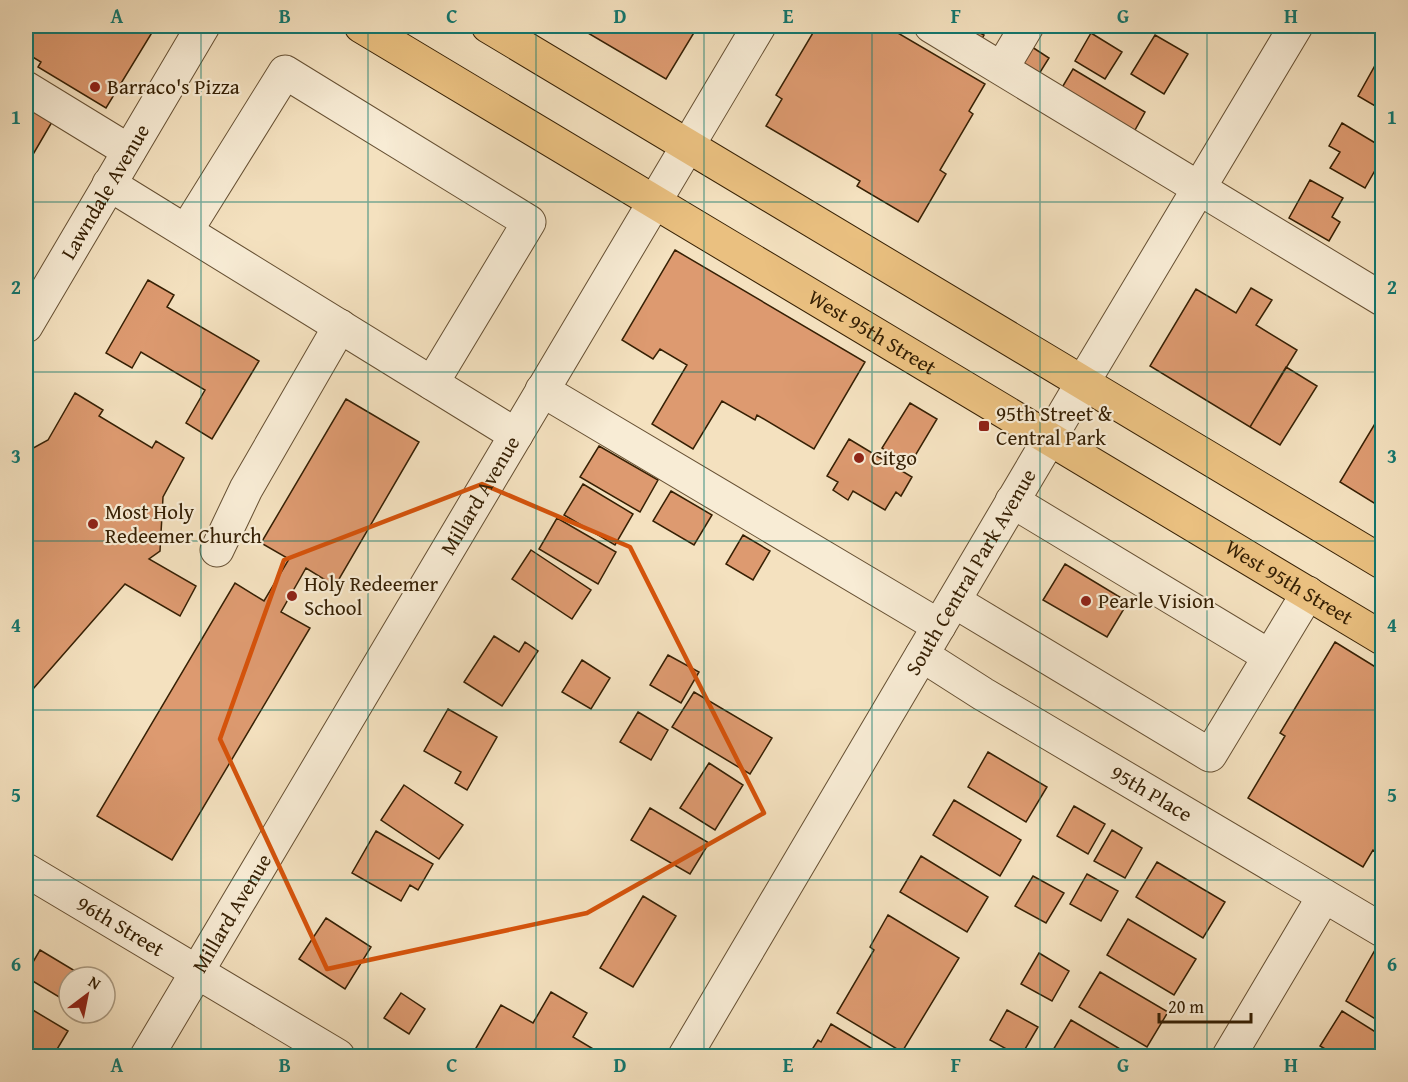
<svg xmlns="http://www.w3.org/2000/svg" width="1408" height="1082" font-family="'Gentium Book Plus',serif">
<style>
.building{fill:#dd9a70;stroke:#362004;stroke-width:1.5}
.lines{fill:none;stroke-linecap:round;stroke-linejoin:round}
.minor-casing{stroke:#665033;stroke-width:35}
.major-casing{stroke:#362004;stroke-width:35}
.minor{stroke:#f8ecd5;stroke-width:33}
.major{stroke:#eac080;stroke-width:33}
.marked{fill:none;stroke:#d6530b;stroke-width:4.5;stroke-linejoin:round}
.grid{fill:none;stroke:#0f766e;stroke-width:1.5;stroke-opacity:0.55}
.poi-dot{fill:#8f2418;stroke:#f8ecd5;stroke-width:2}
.labels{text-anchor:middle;stroke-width:4.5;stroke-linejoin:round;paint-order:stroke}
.poi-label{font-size:21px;fill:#362004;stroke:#f8ecd5;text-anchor:start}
.street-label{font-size:21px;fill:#362004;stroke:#f8ecd5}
.neatline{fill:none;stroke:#0f766e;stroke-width:2}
.grid-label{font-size:20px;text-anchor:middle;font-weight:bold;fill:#0f766e}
</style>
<rect width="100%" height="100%" fill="#f4e1bf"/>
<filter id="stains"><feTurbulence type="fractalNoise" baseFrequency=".00333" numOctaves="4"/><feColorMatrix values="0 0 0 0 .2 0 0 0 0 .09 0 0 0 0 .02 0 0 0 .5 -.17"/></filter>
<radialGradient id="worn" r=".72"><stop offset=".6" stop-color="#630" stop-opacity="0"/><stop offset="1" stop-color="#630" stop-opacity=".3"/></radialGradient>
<path class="building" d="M26 26H156L106 108 38 67 41 62 26 53Z
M576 26H698L666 79Z
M817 26H886L985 84 969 111 973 114 940 170 946 174 918 222 857 186 860 181 766 126 782 99 776 95Z
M966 26 984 35 977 48 959 37Z
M1091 33 1122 52 1105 79 1075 61Z
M1155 35 1188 54 1164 94 1131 74Z
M1032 47 1049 58 1034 82 1017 71Z
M1382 53V110L1358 96Z
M1073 69 1145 112 1130 139 1057 96Z
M26 106 52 122 28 163 26 161Z
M1342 123 1382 147V158L1365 188 1330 168 1340 152 1329 146Z
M1310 180 1343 198 1332 217 1340 222 1329 241 1289 218Z
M675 250 865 362 814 449 757 415 755 420 722 401 693 449 652 424 687 365 660 349 653 359 622 340Z
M148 280 174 295 167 307 259 361 212 439 186 423 205 390 141 352 132 368 106 353Z
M1251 288 1272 300 1256 325 1297 350 1250 427 1150 366 1196 289 1236 313Z
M1286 367 1317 386 1280 445 1250 427Z
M75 393 103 410 99 416 152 448 156 441 184 458 163 497 160 551 149 559 196 586 180 616 125 584 26 697V452L48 440Z
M346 399 419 442 335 586 306 568 281 612 310 628 172 860 97 816 235 583 264 601 289 559 261 543Z
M910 403 937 419 909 466 882 448Z
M1382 412V508L1340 482Z
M849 439 912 477 901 496 896 492 885 510 853 491 848 500 833 490 838 482 827 476Z
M599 446 658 480 640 512 580 477Z
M583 484 633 514 615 545 564 515Z
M671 491 712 515 694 545 653 521Z
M557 518 616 552 598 584 539 549Z
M743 535 770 551 753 580 726 564Z
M531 550 591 590 572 619 512 579Z
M1065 564 1128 602 1107 637 1043 600Z
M494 636 519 652 525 642 538 651 502 706 464 682Z
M1335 642 1382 671V856L1373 850 1363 867 1248 798 1285 736 1280 733Z
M668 655 699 672 681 703 650 685Z
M582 660 610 678 591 709 562 692Z
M694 692 772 738 750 774 672 727Z
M448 709 497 737 467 790 455 783 461 772 424 751Z
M638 712 668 730 651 760 620 742Z
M988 752 1047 787 1026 822 968 787Z
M709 763 743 785 715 830 680 808Z
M404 785 463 825 439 859 381 820Z
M954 800 1021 840 1000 876 933 835Z
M1074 806 1105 824 1088 854 1057 836Z
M650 808 709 843 690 874 631 840Z
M1112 830 1142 848 1125 878 1094 861Z
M376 831 433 864 418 890 410 885 401 901 352 873Z
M921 856 988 897 967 932 900 892Z
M1157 862 1225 902 1203 938 1136 897Z
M1087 874 1118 891 1101 921 1070 904Z
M1033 876 1064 893 1046 923 1015 906Z
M643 896 676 916 633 987 600 968Z
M888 915 959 958 902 1052 837 1013 874 950 870 947Z
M326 918 371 947 345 989 299 959Z
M1128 919 1196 959 1174 995 1107 955Z
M1379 943 1382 946V1023L1346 1001Z
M40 950 85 977H69V1003L26 977V974Z
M1039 953 1069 971 1052 1001 1021 984Z
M1100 972 1168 1012 1147 1047 1079 1007Z
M551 992 587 1013 573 1037 600 1053 598 1056H491L476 1048 501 1005 533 1023Z
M401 993 425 1009 409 1034 384 1018Z
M26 1006 68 1031 53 1056H26Z
M1007 1010 1038 1027 1021 1056H1019L990 1040Z
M1342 1011 1382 1036V1056H1337L1320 1046Z
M1071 1020 1132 1056H1053L1050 1055Z
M831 1024 881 1054 879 1056H808L818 1040 821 1042Z"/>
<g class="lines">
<defs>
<g id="minor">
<path d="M931 26 1382 299"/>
<path d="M1002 68 1027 26"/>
<path d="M26 88 129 151"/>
<path d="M109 184 516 435"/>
<path d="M186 231 285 72 529 222 432 383"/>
<path id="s1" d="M26 326 203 26"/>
<path d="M542 390 939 626"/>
<path d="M1012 501 1269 656"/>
<path d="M217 550 246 489 340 326"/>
<path d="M954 601 1210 755 1308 593"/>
<path id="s2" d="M922 655 983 694 1382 930"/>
<path id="s3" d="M26 870 338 1056"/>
<path id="s4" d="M147 1056 759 26"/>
<path id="s5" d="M685 1056 1083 382 1296 26"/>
<path d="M1229 1056 1324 896"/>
</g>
<g id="major">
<path id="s6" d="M361 26 1382 638"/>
<path d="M488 26 1382 562"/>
</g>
</defs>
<use href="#minor" class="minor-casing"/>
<use href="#major" class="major-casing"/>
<use href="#minor" class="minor"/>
<use href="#major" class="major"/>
</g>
<path class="marked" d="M482 484 630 547 764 813 587 913 327 969 220 739 284 560Z"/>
<path class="grid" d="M201 26V1056M368 26V1056M536 26V1056M704 26V1056M872 26V1056M1040 26V1056M1207 26V1056M26 202H1382M26 372H1382M26 541H1382M26 710H1382M26 880H1382"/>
<g class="poi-dot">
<circle cx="95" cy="87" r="6"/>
<rect x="978" y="420" width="12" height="12" rx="3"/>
<circle cx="859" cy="458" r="6"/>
<circle cx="93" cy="524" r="6"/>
<circle cx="292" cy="596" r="6"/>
<circle cx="1086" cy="601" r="6"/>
</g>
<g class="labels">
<g class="poi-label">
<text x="107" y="94">Barraco's Pizza</text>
<text x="996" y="421">95th Street &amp;<tspan x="996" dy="24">Central Park</tspan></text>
<text x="871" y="465">Citgo</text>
<text x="105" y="519">Most Holy<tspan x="105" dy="24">Redeemer Church</tspan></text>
<text x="304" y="591">Holy Redeemer<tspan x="304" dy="24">School</tspan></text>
<text x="1098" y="608">Pearle Vision</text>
</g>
<g class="street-label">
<text dy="7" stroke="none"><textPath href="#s1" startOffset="156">Lawndale Avenue</textPath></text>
<text dy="7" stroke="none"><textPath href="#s6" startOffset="596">West 95th Street</textPath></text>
<text dy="7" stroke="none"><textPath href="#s4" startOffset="652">Millard Avenue</textPath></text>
<text dy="7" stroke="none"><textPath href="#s5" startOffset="562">South Central Park Avenue</textPath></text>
<text dy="7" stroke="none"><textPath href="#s6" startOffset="1082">West 95th Street</textPath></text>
<text dy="7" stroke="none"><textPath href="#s2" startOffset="268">95th Place</textPath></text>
<text dy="7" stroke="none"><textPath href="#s4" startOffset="166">Millard Avenue</textPath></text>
<text dy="7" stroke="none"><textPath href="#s3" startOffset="110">96th Street</textPath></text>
</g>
</g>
<rect width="1408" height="1082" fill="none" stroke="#f4e1bf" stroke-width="66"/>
<g transform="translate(87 995) rotate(32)"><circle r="28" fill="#f8ecd5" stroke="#aa9a81" stroke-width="1.5"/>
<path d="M0-4.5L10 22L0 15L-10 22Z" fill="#8f2418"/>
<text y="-9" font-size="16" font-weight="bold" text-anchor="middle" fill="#362004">N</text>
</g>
<path d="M1159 1013v9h92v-9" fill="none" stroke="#362004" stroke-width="3"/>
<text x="1168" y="1013" font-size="18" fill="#362004" stroke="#f8ecd5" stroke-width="4.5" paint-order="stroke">20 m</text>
<rect x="33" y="33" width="1342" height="1016" class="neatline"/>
<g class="grid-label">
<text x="117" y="23">A</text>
<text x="285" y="23">B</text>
<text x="452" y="23">C</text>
<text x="620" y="23">D</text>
<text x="788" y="23">E</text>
<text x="956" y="23">F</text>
<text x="1123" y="23">G</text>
<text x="1291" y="23">H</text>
<text x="16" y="124">1</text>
<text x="1392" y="124">1</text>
<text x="16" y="294">2</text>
<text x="1392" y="294">2</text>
<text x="16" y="463">3</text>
<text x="1392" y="463">3</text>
<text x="16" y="632">4</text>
<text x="1392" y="632">4</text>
<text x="16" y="802">5</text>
<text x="1392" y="802">5</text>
<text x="16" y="971">6</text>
<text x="1392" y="971">6</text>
<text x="117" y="1072">A</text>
<text x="285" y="1072">B</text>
<text x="452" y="1072">C</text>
<text x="620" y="1072">D</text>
<text x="788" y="1072">E</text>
<text x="956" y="1072">F</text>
<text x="1123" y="1072">G</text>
<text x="1291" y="1072">H</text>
</g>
<rect width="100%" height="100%" filter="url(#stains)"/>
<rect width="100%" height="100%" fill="url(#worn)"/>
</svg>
